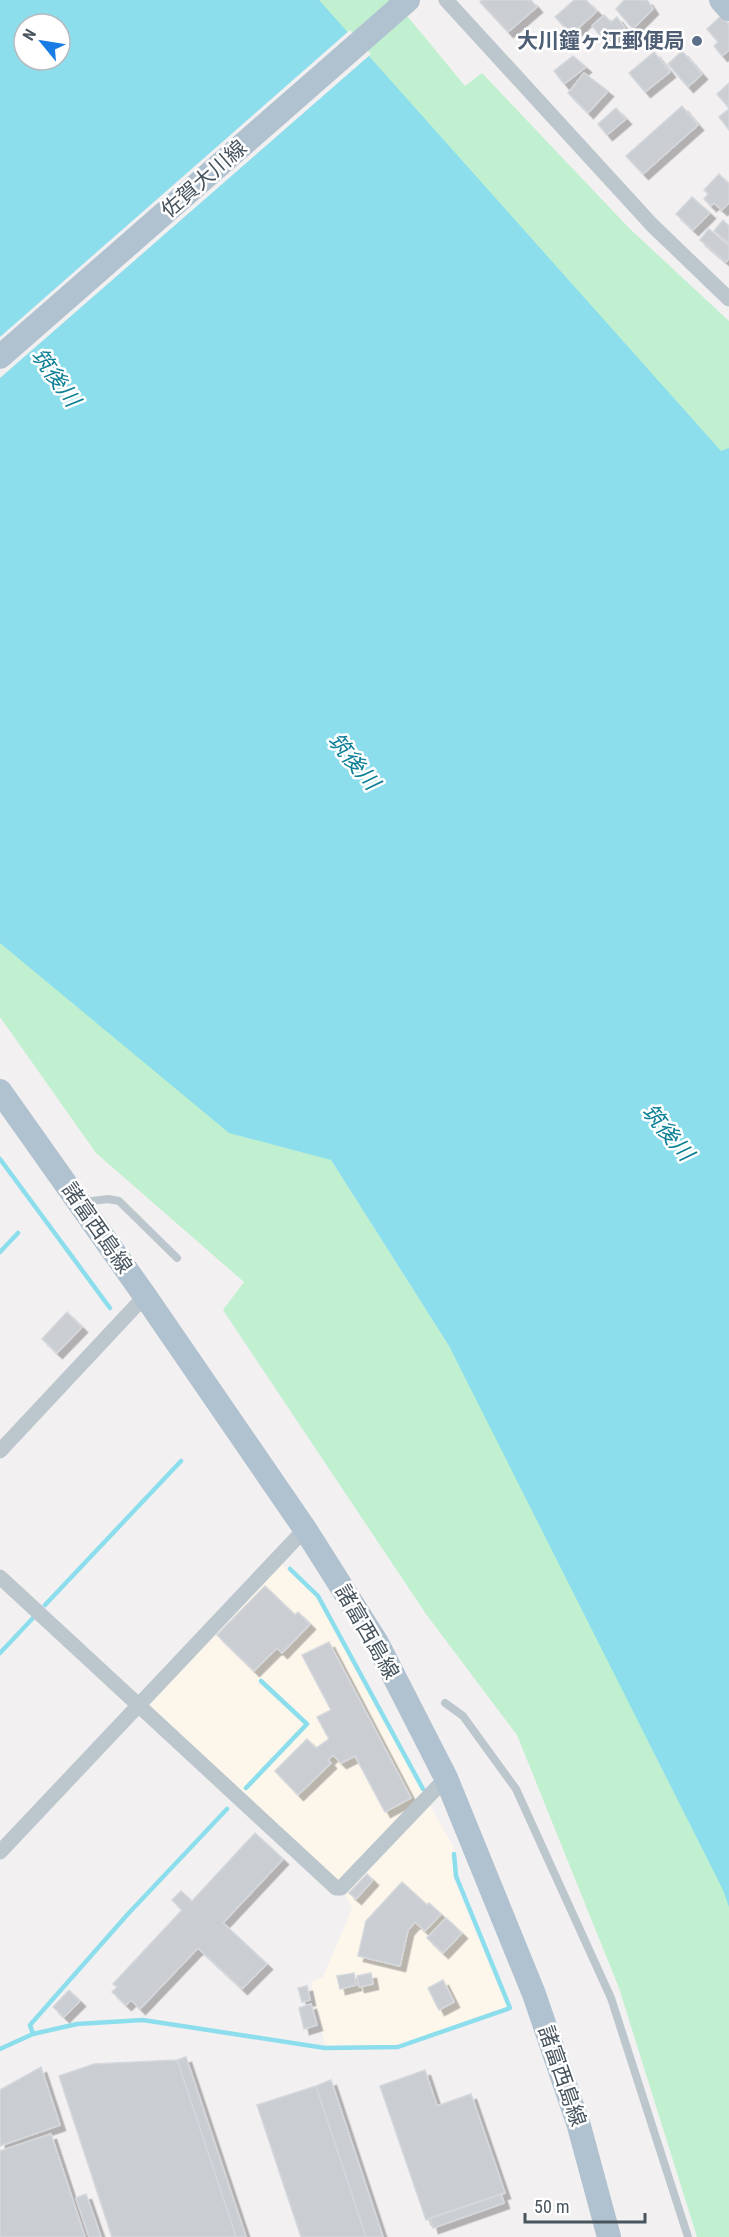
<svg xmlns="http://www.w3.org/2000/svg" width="729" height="2237" font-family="'Roboto Condensed','Noto Sans JP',sans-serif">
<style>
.commercial{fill:#fcf6eb}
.green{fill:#c0f0d0}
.water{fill:#8ddeed;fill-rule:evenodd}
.pier{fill:#f3f0f1}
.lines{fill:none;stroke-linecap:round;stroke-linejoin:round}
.stream{stroke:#8ddeed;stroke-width:4.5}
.building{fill:#caced3;stroke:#d4d7dc;stroke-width:1.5;filter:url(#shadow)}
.lane{stroke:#bcc6cd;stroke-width:8}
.street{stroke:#bcc6cd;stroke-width:15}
.primary{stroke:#b0c1cf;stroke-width:24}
.service-dot{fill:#5c6f8a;stroke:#fff;stroke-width:2}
.labels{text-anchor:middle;stroke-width:5;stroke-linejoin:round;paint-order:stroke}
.service-label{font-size:21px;font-weight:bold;fill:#4e5e75;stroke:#fff;text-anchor:end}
.street-label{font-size:21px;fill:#48555e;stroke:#fff}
.water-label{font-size:22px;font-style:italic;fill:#0d8096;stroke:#fff}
</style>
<defs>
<filter id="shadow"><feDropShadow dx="5.5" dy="5.5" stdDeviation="0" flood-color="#0004"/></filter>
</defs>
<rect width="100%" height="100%" fill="#f3f0f1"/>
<path class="commercial" d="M281 1563 316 1597 457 1854 453 1877 507 2007 398 2045H325L311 1982 323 1977 352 1909 344 1890 145 1704Z"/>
<path class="green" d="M208 0H394L465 86 482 73 630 229 729 321V517Z
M0 888 331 1160 449 1346 729 1804V2237H697L619 1988 517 1735 426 1614 223 1310 244 1282 96 1153 0 1017Z"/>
<path class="water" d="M0 0H319L721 451 729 448V1907L723 1890 449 1346 331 1160 229 1133 0 943ZM24 24H60V60H24Z"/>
<path class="pier" d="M350 30 371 54 0 378V337Z"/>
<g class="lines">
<path class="stream" d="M0 1159 110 1308
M0 1252 18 1233
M290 1569 318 1596 423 1789
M45 1605 181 1461
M0 1653 33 1618
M246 1788 307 1724 261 1681
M33 2034 30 2025 127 1915 227 1809
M0 2049 33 2034 77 2024 143 2020 325 2048 398 2047 510 2008 456 1876 454 1854"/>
</g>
<path class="building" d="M482 0H531L537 7 508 32 480 2Z
M574 0H586L597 11 572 34 555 17Z
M624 0H647L653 9 633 29 616 9Z
M604 15 611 22 617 17 625 28 606 42 592 26Z
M721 16 729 25V50L722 56 714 46 718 42 707 29Z
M682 51 702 74 688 87 668 64Z
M654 52 670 72 645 92 629 73Z
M573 56 586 67 564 84 554 71Z
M584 73 608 91 588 113 568 93Z
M729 83V108L717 94Z
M682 106 698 125 643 174 626 156Z
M616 108 626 119 607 135 598 124Z
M729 109V130L719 117Z
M719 174 729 184V203L722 210 714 203 711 206 704 199 708 194 704 190Z
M692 197 710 213 693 230 676 214Z
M723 220 729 226V243L714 231Z
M709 229 729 246V258L726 262 700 240Z
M67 1312 82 1327 57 1353 42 1339Z
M265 1586 295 1615 298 1612 310 1624 282 1653 277 1648 254 1671 217 1635Z
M329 1642 411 1798 385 1812 355 1756 341 1763 333 1755 328 1760 331 1763 298 1795 275 1771 307 1739 316 1748 329 1739 317 1717 331 1710 302 1655Z
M255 1833 283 1859 223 1923 267 1964 242 1989 198 1948 140 2009 131 2000 126 2005 112 1992 117 1987 113 1984 182 1910 172 1900 181 1891 192 1901Z
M367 1874 373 1880 356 1899 349 1893Z
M402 1882 427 1905 429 1903 441 1914 425 1931 415 1922 408 1930 400 1966 358 1956 366 1921Z
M446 1918 462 1933 443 1953 427 1938Z
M354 1973 356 1985 340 1989 337 1976Z
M371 1973 373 1984 359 1987 357 1976Z
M443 1980 454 2002 439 2010 428 1988Z
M307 1986 310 2000 302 2002 298 1988Z
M69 1990 80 2001 64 2017 53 2007Z
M311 2004 317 2025 304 2029 299 2008Z
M186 2057 246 2237H236L177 2060Z
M177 2060 236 2237H112L59 2076 94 2064Z
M41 2067 60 2125 0 2146V2090Z
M425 2070 437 2106 471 2094 505 2193 426 2220 380 2086Z
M331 2080 383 2237H366L316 2086Z
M316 2086 366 2237H301L257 2105Z
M51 2134 85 2237H0V2151Z
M86 2194 101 2237H89L76 2198Z
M501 2194 504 2203 433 2228 430 2218Z"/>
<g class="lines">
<path class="lane" d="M84 1202 108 1199 119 1201 177 1258
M445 1703 463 1716 516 1789 611 1998 688 2237"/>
<path class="street" d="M446 0 652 225 729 299
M0 1451 145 1296
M0 1577 336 1888H341L446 1778
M0 1852 305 1529"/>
<path class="primary" d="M721 0 729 9
M0 357 408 0
M0 1091 145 1296 305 1529 377 1643 446 1778 534 1994 579 2126 609 2237"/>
</g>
<circle class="service-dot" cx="697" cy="41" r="6"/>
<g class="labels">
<g class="service-label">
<text x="685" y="48">大川鐘ヶ江郵便局</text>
</g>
<g class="street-label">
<text transform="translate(204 179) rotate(-41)" y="7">佐賀大川線</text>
<text transform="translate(97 1228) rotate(55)" y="7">諸富西島線</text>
<text transform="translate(367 1632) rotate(60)" y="7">諸富西島線</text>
<text transform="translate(562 2076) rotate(71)" y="7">諸富西島線</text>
</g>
<g class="water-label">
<text transform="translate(56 377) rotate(54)" y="8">筑後川</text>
<text transform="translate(354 761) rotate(50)" y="8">筑後川</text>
<text transform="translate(668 1132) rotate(50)" y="8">筑後川</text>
</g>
</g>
<g transform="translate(42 42) rotate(300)"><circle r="28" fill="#ffffff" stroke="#b6bbbf" stroke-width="1.5"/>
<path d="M0-4.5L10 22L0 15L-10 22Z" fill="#197ce4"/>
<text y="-9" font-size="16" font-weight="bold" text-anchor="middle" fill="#48555e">N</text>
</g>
<path d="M525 2213v9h120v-9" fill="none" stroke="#48555e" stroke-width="3"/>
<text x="534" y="2213" font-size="18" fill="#48555e" stroke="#ffffff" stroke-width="4.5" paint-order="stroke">50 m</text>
</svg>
